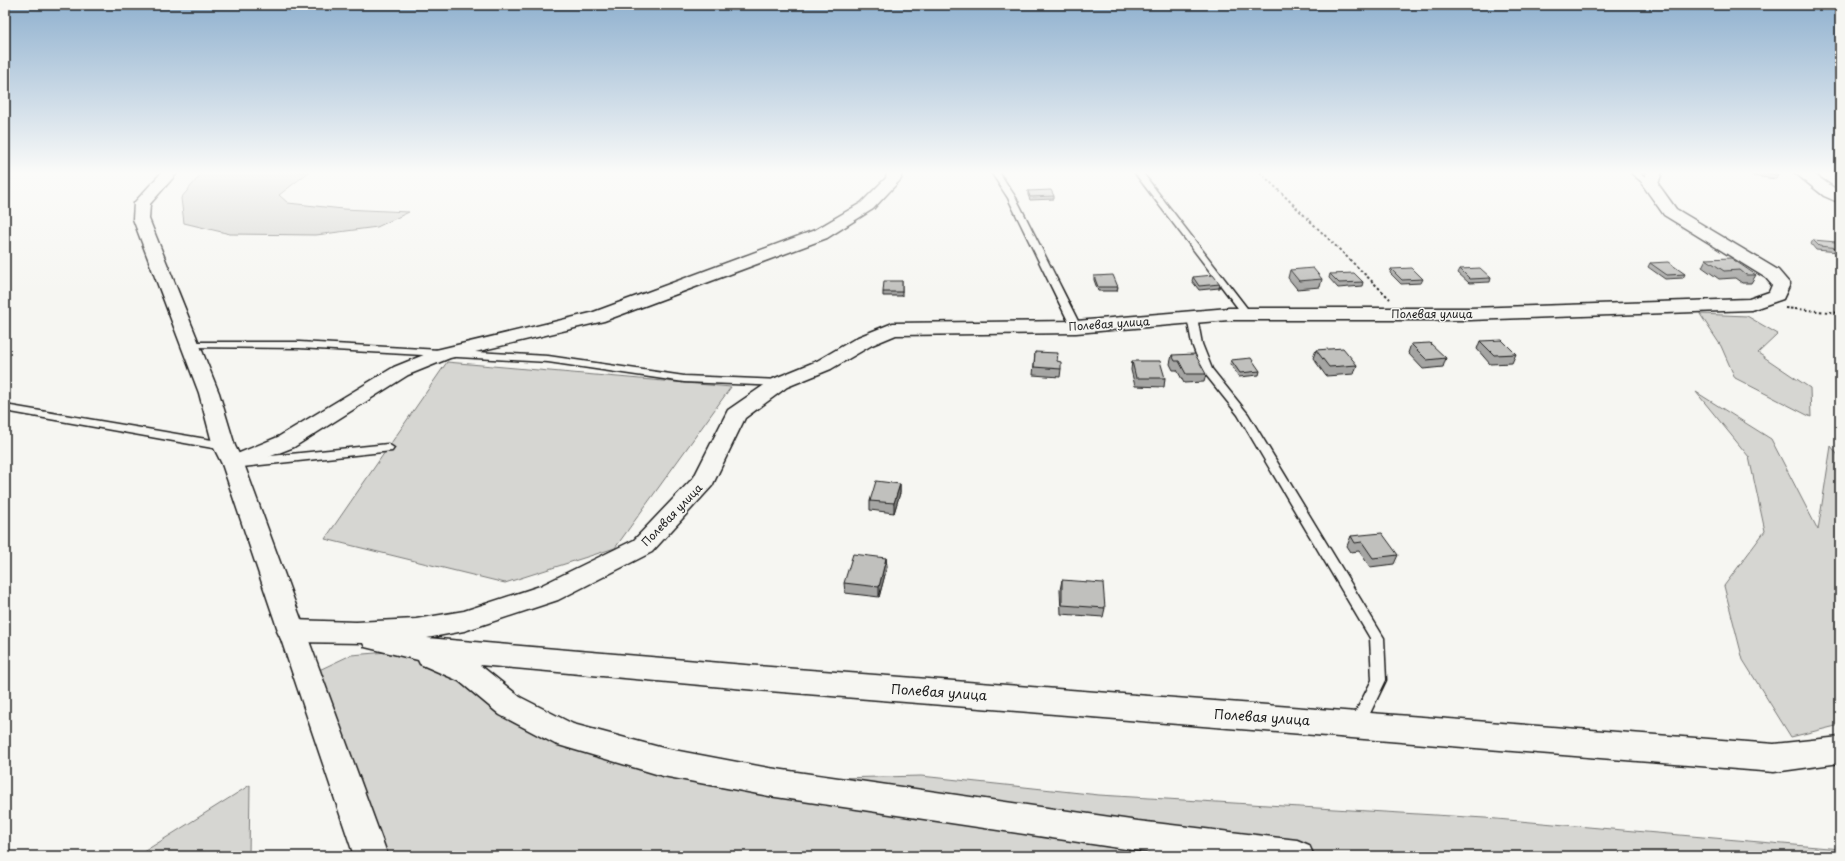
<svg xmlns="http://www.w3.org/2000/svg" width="1845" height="861" font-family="'Playpen Sans',sans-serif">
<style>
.green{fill:#d6d6d2;stroke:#797977}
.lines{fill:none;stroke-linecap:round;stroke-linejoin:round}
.service-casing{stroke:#1c1c1c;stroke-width:3}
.minor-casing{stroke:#1c1c1c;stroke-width:3}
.tertiary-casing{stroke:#1c1c1c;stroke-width:3}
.path{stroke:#1c1c1c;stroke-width:2;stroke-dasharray:2.5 2.5;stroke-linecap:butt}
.service{fill:#f6f6f2;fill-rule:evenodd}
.minor{fill:#f6f6f2;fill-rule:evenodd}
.tertiary{fill:#f6f6f2;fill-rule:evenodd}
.wall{fill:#a5a5a3;stroke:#1c1c1c}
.shaded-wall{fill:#868684;stroke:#1c1c1c}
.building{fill:#c0c0bd;stroke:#1c1c1c}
.labels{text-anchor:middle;stroke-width:3;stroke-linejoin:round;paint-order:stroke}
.street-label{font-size:11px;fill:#1c1c1c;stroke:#f6f6f2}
.near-street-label{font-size:13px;fill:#1c1c1c;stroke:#f6f6f2}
</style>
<rect width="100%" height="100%" fill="#f6f6f2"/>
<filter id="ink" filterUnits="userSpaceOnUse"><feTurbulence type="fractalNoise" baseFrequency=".025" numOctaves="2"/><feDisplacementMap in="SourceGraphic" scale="8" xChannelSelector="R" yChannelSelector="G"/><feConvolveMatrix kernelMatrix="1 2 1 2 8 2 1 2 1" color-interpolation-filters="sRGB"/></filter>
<g filter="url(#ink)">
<path class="green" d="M203 172H309L279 195 288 203 343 209 409 212 377 227 316 235 230 234 184 223 181 198Z
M1700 314 1747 316 1778 334 1758 353 1810 388 1811 417 1735 378 1721 346Z
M447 362 731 387 615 548 505 583 325 539Z
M1696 392 1771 439 1818 530 1831 446 1840 458V725L1791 737 1743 660 1724 586 1765 531 1749 457Z
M400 651 502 698 542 739 642 766 755 780 921 776 1099 795 1485 818 1840 849V856H386L315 672 351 655Z
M250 785 249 856H137Z"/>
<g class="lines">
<defs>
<path id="service" d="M991 172H999L1016 198 1081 327 1079 329H1073L1071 327 1008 198Z
M1134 172H1142L1250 312V316H1244Z
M1630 172H1639L1654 184 1647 186Z
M1192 314 1197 317 1202 344 1212 369 1248 414 1384 638 1386 680 1362 730 1357 731 1352 730 1349 725 1372 680 1370 638 1238 415 1202 370 1192 344 1187 317Z
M190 342H299L548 356 684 376 780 380 785 383 780 386 684 382 548 362 299 348 187 347 185 345 187 343Z
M5 405 224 442 230 446 224 450 5 411Z
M388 444 394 448 392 451 242 467 236 463 242 459Z"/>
<path id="minor" d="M887 172H901V179L873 209 827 238 604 321 450 358 408 375 294 447 233 471 225 469 222 464 225 459 278 437 394 367 436 350 591 313 815 230 861 203 886 178Z
M1647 172H1662L1658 184 1676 209 1778 270 1790 284 1783 299 1751 310 1470 320H1229L1076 333 896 335 872 345 831 369 787 387 745 418 712 486 652 552 558 600 464 631 427 638 745 665 1774 744 1840 737V763L1774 772 745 689 480 665 520 697 573 724 663 748 769 768 1138 821 1297 840 1309 845 1314 856H1173L769 796 663 776 555 744 500 715 459 681 420 664 418 660 365 647 363 643 291 642 281 639 277 631 281 623 291 620 356 622 416 619 464 611 540 586 634 540 694 477 728 410 773 379 817 361 858 337 893 323 1076 321 1229 308H1470L1749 299 1769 292 1772 285 1766 278 1664 215 1642 184Z
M1794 172H1811L1840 192V203L1824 196Z"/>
<path id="tertiary" d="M162 172H178L150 204 149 219 219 393 235 446 244 464 388 856H354L222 464 213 446 199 393 133 219 134 203Z"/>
</defs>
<use href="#service" class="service-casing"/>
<use href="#minor" class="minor-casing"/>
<use href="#tertiary" class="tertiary-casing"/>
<path class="path" d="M1260 172 1390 299
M1785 308 1840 313"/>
<use href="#service" class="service"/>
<use href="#minor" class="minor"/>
<use href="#tertiary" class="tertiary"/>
</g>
<path class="wall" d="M1751 172H1776L1778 175 1776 179 1753 176Z
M1028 191 1054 196V199L1030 200 1028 195Z
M1813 240 1840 247V251L1839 252 1816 250 1811 244Z
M1706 259 1756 275 1751 283H1742L1735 278 1719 279 1702 267Z
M1650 263 1685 274 1683 278 1665 279 1648 267Z
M1391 269 1423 279 1421 283 1401 284 1390 273Z
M1460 269 1491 278 1490 282 1469 283 1458 273Z
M1290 270 1322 279 1320 287 1297 289 1288 278Z
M1330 274 1363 282 1362 286 1338 288 1329 278Z
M1094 276 1118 287 1117 291H1098L1094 280Z
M1193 277 1220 284 1219 288 1199 290 1192 281Z
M902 281V296H883V292Z
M1480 341 1516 354 1512 363 1490 364 1477 349Z
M1411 344 1446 358 1443 367 1423 369 1408 353Z
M1316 350 1357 365 1354 374 1326 376 1313 358Z
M1035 352 1057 361 1061 369 1060 377 1033 375Z
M1172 355 1206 374 1204 382 1184 383 1177 370H1173L1170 364Z
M1231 360 1260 371 1259 375 1239 377 1230 364Z
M1132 361 1165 378 1164 387 1135 386 1131 370Z
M900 484V493L894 513 870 510V501Z
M1351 536 1398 555 1394 564 1370 567 1359 551 1351 552 1347 546Z
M886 558 887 567 879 597 845 593 844 583Z
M1062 580 1105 608 1103 617 1061 614 1060 590Z"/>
<path class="shaded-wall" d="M900 484V493L894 513V503Z
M886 558 887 567 879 597V587Z"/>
<path class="building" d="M1755 172H1776L1778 175Z
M1051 190 1054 196 1030 197 1028 191Z
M1813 240 1836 242 1840 247V248L1819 246Z
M1731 258 1756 275H1746L1740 270 1724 271 1706 259Z
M1668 262 1685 274 1667 275 1650 263Z
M1313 268 1322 279 1299 281 1290 270Z
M1412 268 1423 279 1402 280 1391 269Z
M1480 268 1491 278 1470 279 1460 269Z
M1354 273 1363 282 1339 283 1330 274Z
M1113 275 1118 287H1098L1094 276Z
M1213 275 1220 284 1199 286 1193 277Z
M884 281H902V292H883Z
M1502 340 1516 354 1494 355 1480 341Z
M1430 343 1446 358 1427 360 1411 344Z
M1343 348 1357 365 1329 367 1316 350Z
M1035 352 1058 353 1057 361 1061 362V369L1034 367Z
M1195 354 1206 374H1186L1179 361H1175L1172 355Z
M1251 358 1260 371 1240 373 1231 360Z
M1132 361H1160L1165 378H1136Z
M876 481 900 484 894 503 870 501Z
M1382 533 1398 555 1373 558 1362 542 1355 543 1351 536Z
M853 554 886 558 879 587 844 583Z
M1062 580 1103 583 1105 608 1062 605Z"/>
</g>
<linearGradient id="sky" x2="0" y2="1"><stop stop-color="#90b1cf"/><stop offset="0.59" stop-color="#fbfbf9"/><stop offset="1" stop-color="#fbfbf9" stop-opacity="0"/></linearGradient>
<rect width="1845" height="293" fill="url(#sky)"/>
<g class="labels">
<g class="street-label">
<text x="1432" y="318">Полевая улица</text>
<text transform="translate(1109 324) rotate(-4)" y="4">Полевая улица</text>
<text transform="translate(672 515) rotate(-46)" y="4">Полевая улица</text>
</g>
<g class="near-street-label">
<text transform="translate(939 692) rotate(4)" y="5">Полевая улица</text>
<text transform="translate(1262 717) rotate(4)" y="5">Полевая улица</text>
</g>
</g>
<rect width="1845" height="861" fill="none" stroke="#f6f6f2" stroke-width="20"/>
<rect x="10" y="10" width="1825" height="841" fill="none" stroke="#1c1c1c" stroke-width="1.5" filter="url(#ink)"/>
</svg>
